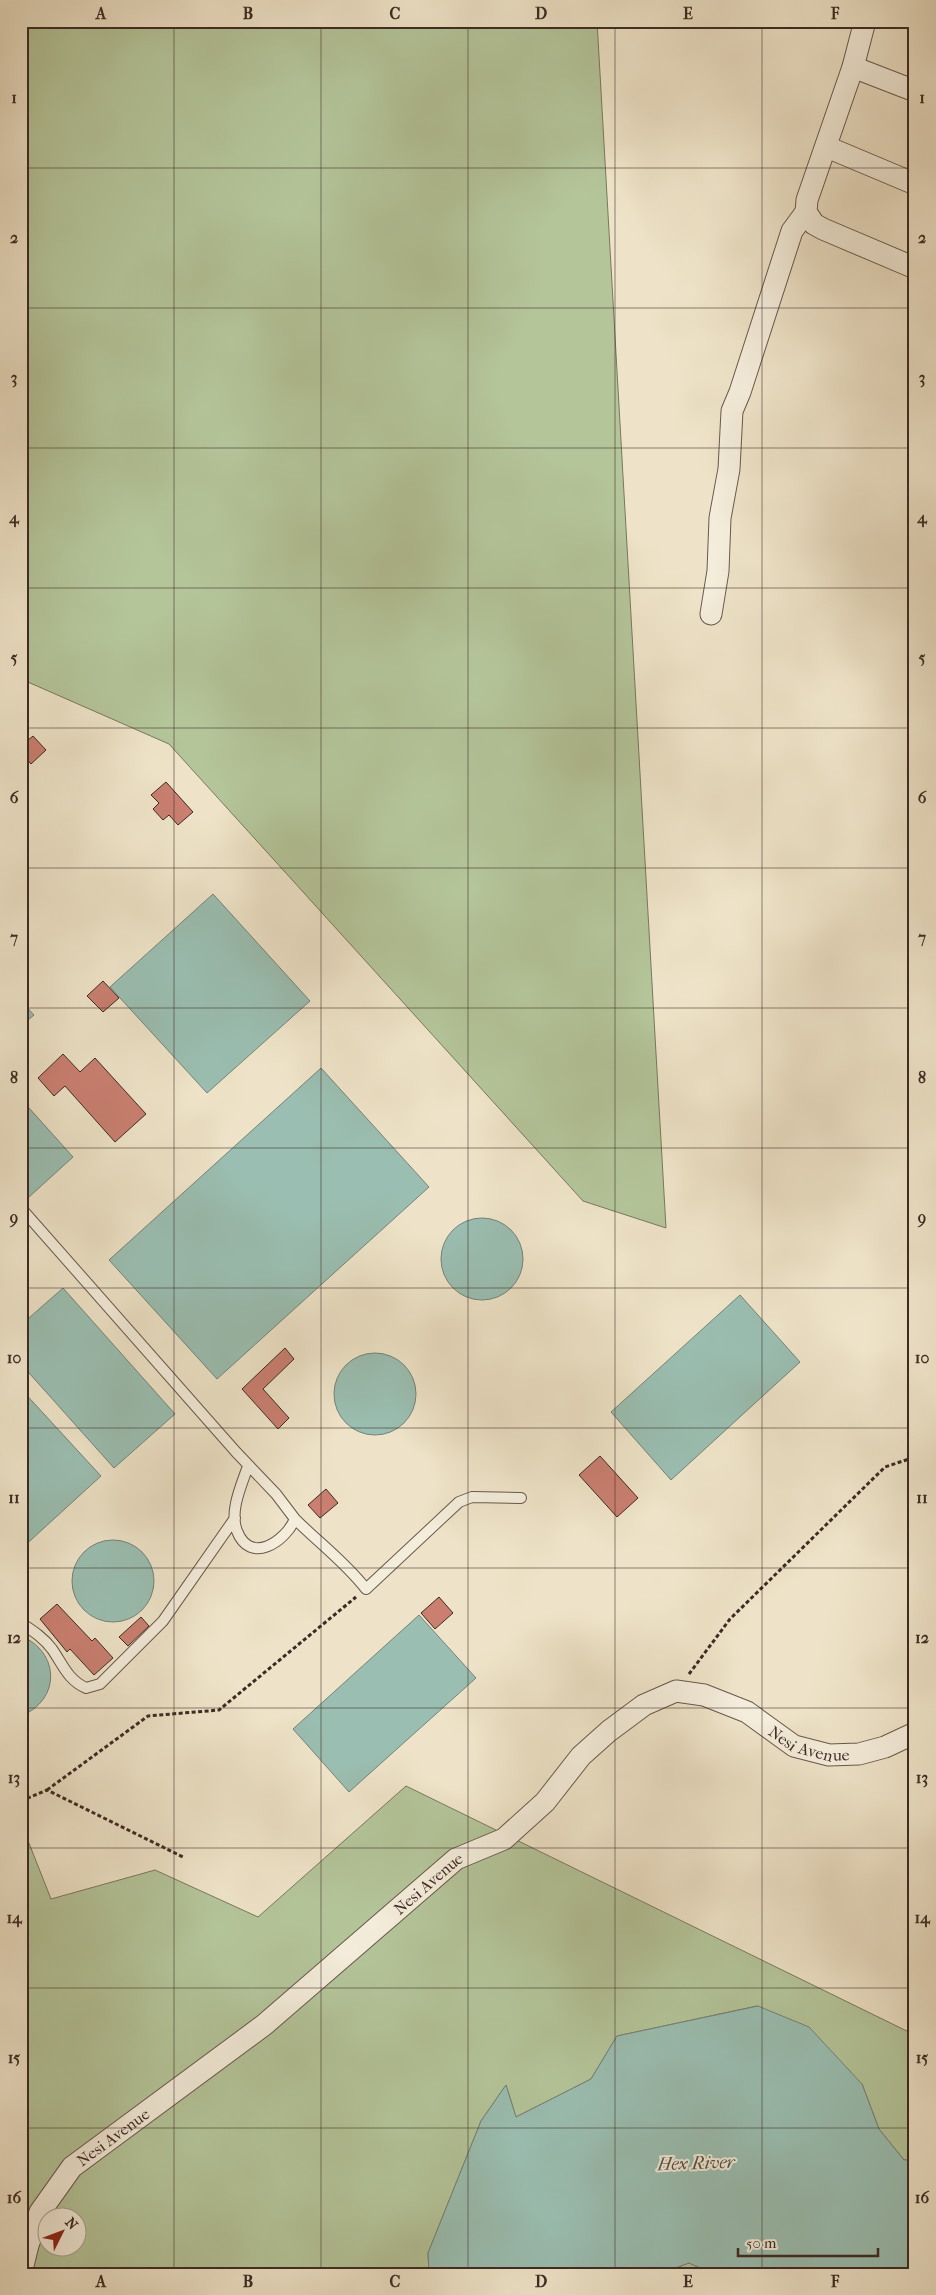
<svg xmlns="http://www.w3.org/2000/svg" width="936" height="2295" font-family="'IM FELL French Canon',serif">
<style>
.green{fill:#b4c59a;stroke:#78785f;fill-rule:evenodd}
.water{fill:#9abeb1;stroke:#748379}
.building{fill:#ca7f71;stroke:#3c2a24}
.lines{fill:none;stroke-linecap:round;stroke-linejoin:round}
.lane-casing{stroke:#68584d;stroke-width:12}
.street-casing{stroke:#68584d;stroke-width:23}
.path{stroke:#3c2a24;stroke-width:3;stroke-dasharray:4 2.5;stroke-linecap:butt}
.lane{stroke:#f4eddb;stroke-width:10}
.street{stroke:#f4eddb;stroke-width:21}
.grid{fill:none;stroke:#3c2a24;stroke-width:1;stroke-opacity:0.55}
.labels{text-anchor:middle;stroke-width:4;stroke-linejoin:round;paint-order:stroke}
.street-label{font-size:16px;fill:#3c2a24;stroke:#f4eddb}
.water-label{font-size:18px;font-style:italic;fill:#544f47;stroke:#f4eddb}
.neatline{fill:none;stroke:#3c2a24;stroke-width:2}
.grid-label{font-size:16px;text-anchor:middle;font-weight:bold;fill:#3c2a24}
</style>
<rect width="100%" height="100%" fill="#eee3c8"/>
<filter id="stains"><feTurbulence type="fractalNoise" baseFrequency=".004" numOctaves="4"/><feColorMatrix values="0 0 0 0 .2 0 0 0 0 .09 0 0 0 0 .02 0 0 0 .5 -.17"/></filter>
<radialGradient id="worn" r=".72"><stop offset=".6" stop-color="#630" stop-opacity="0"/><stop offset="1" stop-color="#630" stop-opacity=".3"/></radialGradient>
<path class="green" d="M21 21H597L666 1228 583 1201 169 744 21 679Z
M406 1786 915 2035V2160H904L879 2129 862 2084 757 2006 617 2036 591 2079 516 2117 506 2085 481 2121 428 2253 429 2274H21V1823L51 1899 155 1870 258 1917ZM48 2218H78V2248H48Z
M689 2263 714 2274H659Z"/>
<path class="water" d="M213 894 310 1001 207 1093 110 987Z
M21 1001 34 1015 21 1026Z
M321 1068 429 1187 217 1379 109 1260Z
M21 1099 73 1157 29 1197 21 1188Z
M441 1259a41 41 0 1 1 82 0a41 41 0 1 1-82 0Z
M63 1288 175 1414 114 1468 21 1364V1325Z
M740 1295 800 1362 671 1480 611 1412Z
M334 1394a41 41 0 1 1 82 0a41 41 0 1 1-82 0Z
M21 1389 101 1476 21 1549Z
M72 1581a41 41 0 1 1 82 0a41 41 0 1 1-82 0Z
M419 1615 476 1678 349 1792 293 1729Z
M21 1636C60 1652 61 1700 21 1716Z
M758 2006 809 2027 862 2084 879 2129 904 2160H915V2274H714L689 2263 659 2274H429L428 2253 481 2121 506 2085 516 2117 591 2079 617 2036Z"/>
<path class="building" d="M33 736 46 750 31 764 21 753V746Z
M166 782 193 812 178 825 169 815 163 820 153 809 159 803 151 795Z
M103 981 119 998 103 1012 87 996Z
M63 1054 80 1072 95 1058 146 1114 115 1142 65 1086 54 1096 38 1078Z
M285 1348 294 1359 263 1389 289 1418 278 1429 242 1389Z
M600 1456 638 1498 617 1517 579 1475Z
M326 1489 338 1503 320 1518 308 1505Z
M439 1597 453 1613 435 1629 421 1613Z
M57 1604 92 1641 95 1638 113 1658 94 1675 70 1649 67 1652 40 1619Z
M141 1617 149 1626 128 1646 119 1637Z"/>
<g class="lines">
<defs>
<path id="lane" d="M21 1208 236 1452 276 1494 295 1519C285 1542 250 1565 237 1531 229 1511 242 1484 248 1466
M295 1519C319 1543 345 1562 366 1589L459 1502 472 1497 521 1498
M21 1623C33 1631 44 1638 52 1649 63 1665 68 1680 86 1688L100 1684 163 1621 235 1518"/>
<g id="street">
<path d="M865 21 853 67 807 200 806 212 814 224 823 229 915 268"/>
<path d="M853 67 915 91"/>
<path d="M827 147 915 184"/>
<path d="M711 614 718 571 720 518 729 469 732 411 740 392 792 231 806 212"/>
<path id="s1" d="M21 2274 28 2245 40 2212 72 2167 264 2025 456 1859 504 1839 545 1802 581 1756 609 1731 644 1705 676 1691 704 1695 747 1712 794 1746 829 1755 859 1754 885 1747 915 1733"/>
</g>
</defs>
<use href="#lane" class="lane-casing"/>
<use href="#street" class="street-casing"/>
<path class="path" d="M689 1674 730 1619 885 1467 915 1457
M47 1790 148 1716 219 1710 356 1597
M21 1801 47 1790 183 1857"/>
<use href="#lane" class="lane"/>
<use href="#street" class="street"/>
</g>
<path class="grid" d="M174 21V2274M321 21V2274M468 21V2274M615 21V2274M762 21V2274M21 168H915M21 308H915M21 448H915M21 588H915M21 728H915M21 868H915M21 1008H915M21 1148H915M21 1288H915M21 1428H915M21 1568H915M21 1708H915M21 1848H915M21 1988H915M21 2128H915"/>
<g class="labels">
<g class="street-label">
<text dy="6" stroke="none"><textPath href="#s1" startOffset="1041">Nesi Avenue</textPath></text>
<text dy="6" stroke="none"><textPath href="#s1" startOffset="576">Nesi Avenue</textPath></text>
<text dy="6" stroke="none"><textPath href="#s1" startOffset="171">Nesi Avenue</textPath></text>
</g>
<g class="water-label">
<text transform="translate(696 2163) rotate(-2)" y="6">Hex River</text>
</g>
</g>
<rect width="936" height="2295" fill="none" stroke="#eee3c8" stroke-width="55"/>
<g transform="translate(62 2232) rotate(48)"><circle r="24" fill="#f4eddb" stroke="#aa9f92"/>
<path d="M0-4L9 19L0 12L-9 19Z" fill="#8f2418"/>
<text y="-8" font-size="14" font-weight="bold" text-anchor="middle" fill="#3c2a24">N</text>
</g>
<path d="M738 2248v8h140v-8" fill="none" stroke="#3c2a24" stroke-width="2.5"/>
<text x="746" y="2248" font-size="15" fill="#3c2a24" stroke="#f4eddb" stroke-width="4" paint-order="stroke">50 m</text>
<rect x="28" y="28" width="880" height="2240" class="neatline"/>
<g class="grid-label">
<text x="101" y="19">A</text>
<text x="248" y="19">B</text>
<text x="395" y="19">C</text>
<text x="541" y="19">D</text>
<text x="688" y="19">E</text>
<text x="835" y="19">F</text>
<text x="14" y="103">1</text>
<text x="922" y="103">1</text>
<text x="14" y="243">2</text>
<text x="922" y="243">2</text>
<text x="14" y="383">3</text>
<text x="922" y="383">3</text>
<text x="14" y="523">4</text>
<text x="922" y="523">4</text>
<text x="14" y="663">5</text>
<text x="922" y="663">5</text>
<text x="14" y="803">6</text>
<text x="922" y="803">6</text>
<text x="14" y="943">7</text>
<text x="922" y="943">7</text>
<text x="14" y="1083">8</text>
<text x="922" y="1083">8</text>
<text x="14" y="1223">9</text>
<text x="922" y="1223">9</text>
<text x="14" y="1363">10</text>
<text x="922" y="1363">10</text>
<text x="14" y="1503">11</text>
<text x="922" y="1503">11</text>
<text x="14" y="1643">12</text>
<text x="922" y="1643">12</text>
<text x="14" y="1783">13</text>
<text x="922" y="1783">13</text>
<text x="14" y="1923">14</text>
<text x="922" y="1923">14</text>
<text x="14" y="2063">15</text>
<text x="922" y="2063">15</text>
<text x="14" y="2203">16</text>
<text x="922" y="2203">16</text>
<text x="101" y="2287">A</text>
<text x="248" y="2287">B</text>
<text x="395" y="2287">C</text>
<text x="541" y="2287">D</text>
<text x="688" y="2287">E</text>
<text x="835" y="2287">F</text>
</g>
<rect width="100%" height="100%" filter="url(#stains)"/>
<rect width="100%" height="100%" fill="url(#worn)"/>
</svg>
